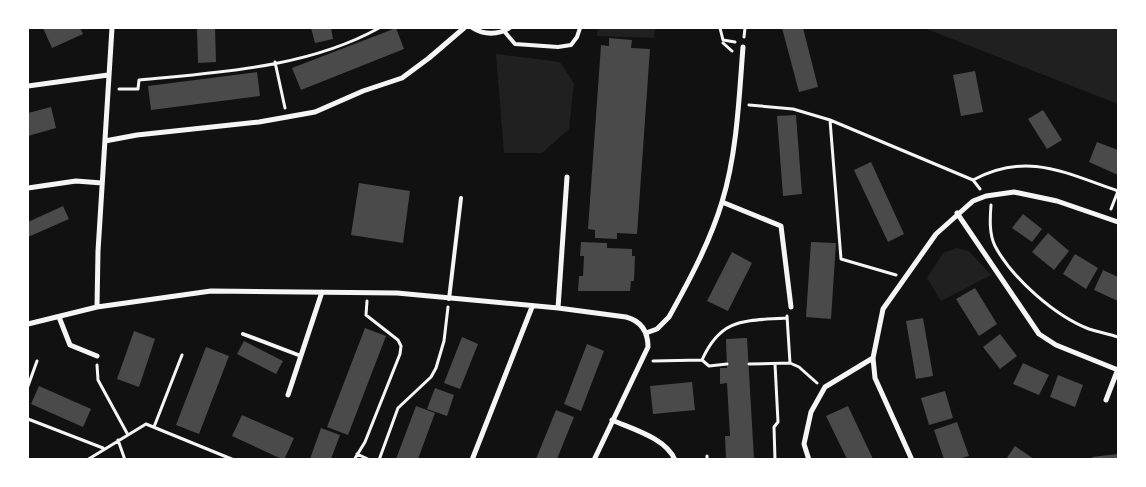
<svg xmlns="http://www.w3.org/2000/svg" width="1146" height="487" font-family="'Sofia Sans Condensed',sans-serif">
<style>
.green{fill:#202020}
.building{fill:#4a4a4a}
.lines{fill:none;stroke-linecap:round;stroke-linejoin:round}
.path{stroke:#f5f5f5;stroke-width:3}
.service{stroke:#f5f5f5;stroke-width:4}
.minor{stroke:#f5f5f5;stroke-width:5}
</style>
<rect width="100%" height="100%" fill="#111"/>
<path class="green" d="M598 28H655L654 38 597 36Z
M924 28H1118V104Z
M496 54 560 62 574 83 569 129 542 153H504Z
M956 248 969 251 991 275 941 301 927 278 943 253Z"/>
<path class="building" d="M43 28H80L83 34 52 48Z
M197 28H215L216 62 198 63Z
M311 28H331L333 39 315 43Z
M396 28 404 49 301 90 292 68Z
M782 28H803L818 87 799 92Z
M609 38 632 40 631 48 650 49 637 234 617 233V239L595 238V230L588 229 601 45 609 46Z
M975 71 983 112 961 116 953 75Z
M257 72 260 96 151 110 148 86Z
M51 107 56 128 28 136V113Z
M1043 110 1062 140 1047 149 1028 119Z
M796 115 802 194 783 196 777 116Z
M1097 142 1118 150V175L1089 162Z
M871 162 904 234 888 242 854 170Z
M359 183 410 191 403 243 351 235Z
M63 206 69 219 28 237V222Z
M1023 214 1042 229 1032 242 1012 228Z
M1048 233 1069 251 1054 270 1032 252Z
M581 242 607 243V248L632 249V256H635L634 281H631L630 291H578L579 276H583L584 256H580Z
M811 242 836 243 831 319 806 317Z
M732 252 752 263 728 311 707 301Z
M1075 254 1098 268 1086 289 1063 274Z
M1103 270 1118 277V301L1094 290Z
M975 288 997 324 979 336 956 299Z
M923 318 933 376 916 379 906 321Z
M365 328 386 336 348 435 327 427Z
M134 331 155 339 139 387 117 379Z
M1000 334 1017 356 1000 369 983 347Z
M462 337 478 344 460 389 444 383Z
M747 338 754 459H726L725 436H730L727 383 720 384V368H727L726 339Z
M244 341 283 361 276 374 237 354Z
M587 344 604 351 581 411 564 404Z
M206 347 229 356 199 434 176 425Z
M1023 363 1049 375 1039 395 1013 384Z
M1058 375 1083 385 1075 407 1050 397Z
M692 382 695 410 653 414 650 386Z
M39 386 91 409 83 427 31 404Z
M435 388 454 395 447 416 427 409Z
M945 391 953 418 929 425 921 398Z
M416 406 435 413 418 459H396Z
M848 406 873 459H847L826 416Z
M556 410 574 417 557 459H536Z
M242 415 294 438 284 460 232 436Z
M957 422 969 456 958 459H944L934 430Z
M321 428 340 435 331 459H310Z
M1015 446 1034 459H1006Z
M1118 454V459H1093L1092 457Z"/>
<g class="lines">
<path class="path" d="M720 28 723 40 735 42
M744 37 745 28
M723 43 732 51
M275 62 285 108
M119 89H138L139 80C219 72 307 68 379 28
M749 105 793 109 830 120 973 180 980 189
M830 120 841 259 896 275
M973 180C1027 151 1065 173 1118 191
M991 205C990 218 989 234 995 246 1012 278 1055 316 1089 329 1098 332 1109 334 1118 337
M1111 209 1118 191
M787 316 790 363 799 367 817 383
M653 361 702 360
M727 364 709 366 702 360C721 317 745 321 786 318
M749 364 790 363
M97 365 98 380 128 435
M28 386 37 361
M28 419 103 448
M154 427 182 355
M118 440 125 460
M357 454 370 460
M707 456V460
M87 460 146 424 234 460
M354 460 365 442 400 354 401 346 398 340 366 315 367 301
M379 460 398 408 431 377 436 368 444 341 448 307
M775 460 774 427 778 422 775 364"/>
<path class="service" d="M504 31 515 44 558 47 571 45 577 37 580 28
M449 299 461 198
M243 334 301 356"/>
<path class="minor" d="M473 28C484 35 498 35 509 28
M28 86 108 75
M105 141 137 135 259 122 315 112 363 91 402 78 429 58 464 28
M28 188 76 181 102 183
M722 202 781 226 791 307
M957 213 1039 334 1056 345 1118 370
M97 307 98 251 112 28
M558 308 567 177
M59 317 70 345 97 356
M28 324 97 307 211 291 397 293 558 308 626 317C641 321 648 331 648 347L594 460
M646 333 657 329 669 317C689 281 710 242 722 202 737 153 739 98 743 47
M288 395 322 292
M1106 400 1118 369
M612 420C632 429 666 438 675 460
M472 460 532 307
M809 460 804 444 811 412 825 387 873 358
M912 460 875 378 873 358 883 309 936 234 973 201 986 196 1014 192 1057 201 1118 222"/>
</g>
<rect width="1146" height="487" fill="none" stroke="#ffffff" stroke-width="58"/>
</svg>
